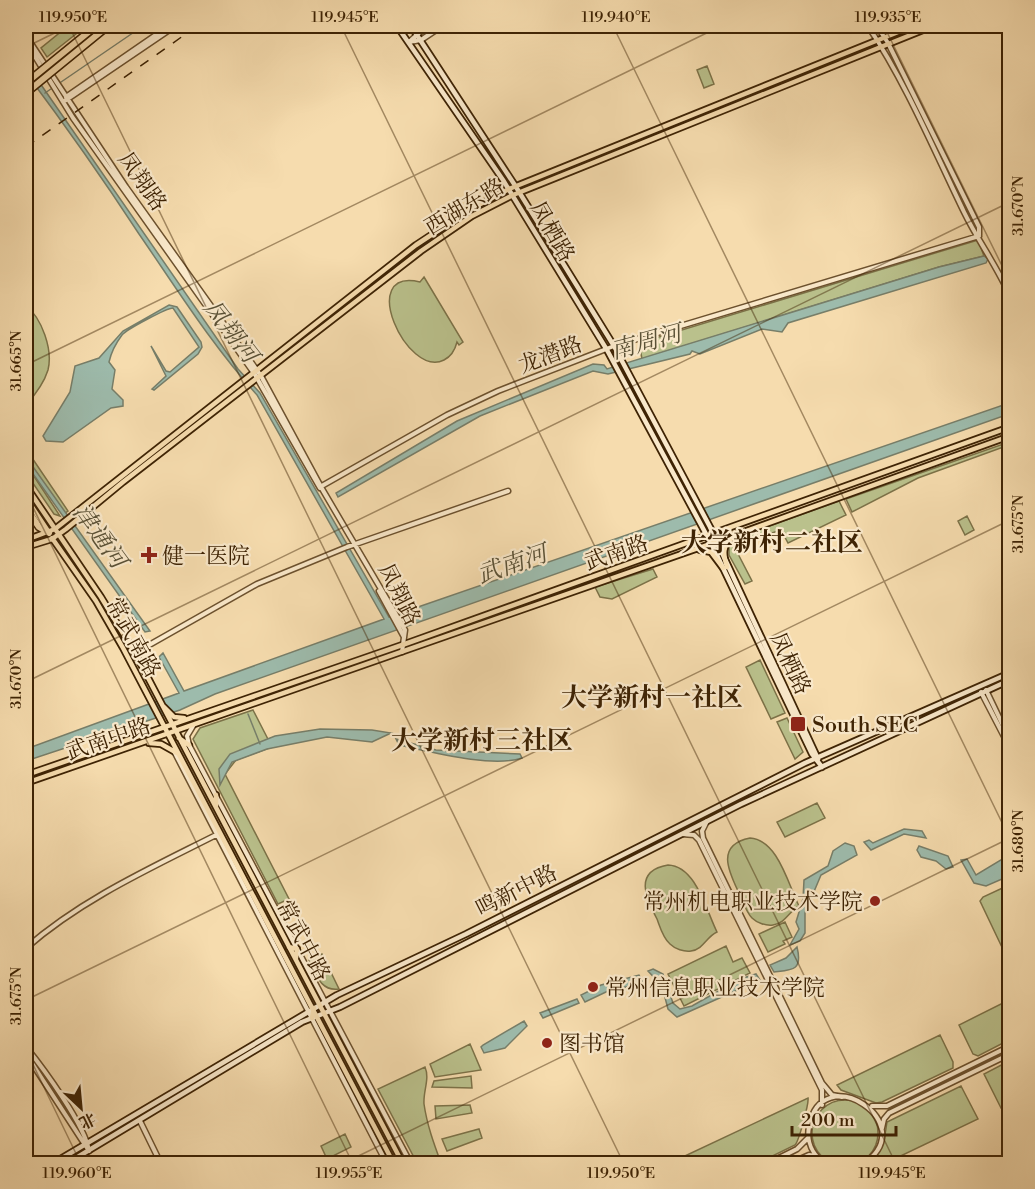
<svg xmlns="http://www.w3.org/2000/svg" width="1035" height="1189" font-family="'Libre Bodoni','Noto Serif SC',serif">
<style>
.green{fill:#bac18c;stroke:#7c7248;stroke-width:1.5}
.water{fill:#9dbbac;stroke:#777e69;stroke-width:1.5}
.lines{fill:none;stroke-linecap:round;stroke-linejoin:round}
.stream{stroke:#777e69;stroke-width:1.5}
.tertiary-casing{stroke:#6c512e;stroke-width:7}
.secondary-casing{stroke:#3e2304;stroke-width:8}
.primary-casing{stroke:#3e2304;stroke-width:8}
.motorway-casing{stroke:#3e2304;stroke-width:9}
.tertiary{stroke:#f9e8ca;stroke-width:4}
.secondary{stroke:#f9e8ca;stroke-width:4.5}
.primary{stroke:#f6dcae;stroke-width:4.5}
.motorway{stroke:#f6dcae;stroke-width:6}
.rail{stroke:#3e2304;stroke-width:1.5;stroke-dasharray:10 10;stroke-linecap:butt}
.motorway-bridge-casing{stroke:#3e2304;stroke-width:9;stroke-linecap:butt}
.motorway-bridge{stroke:#f6dcae;stroke-width:6}
.ticks{fill:none;stroke:#3e2304;stroke-width:1.5;stroke-opacity:0.45}
.poi-dot{fill:#8f2418;stroke:#f9e8ca;stroke-width:2}
.labels{text-anchor:middle;stroke-width:4.5;stroke-linejoin:round;paint-order:stroke}
.street-label{font-size:22px;fill:#3e2304;stroke:#f9e8ca}
.poi-label{font-size:22px;fill:#3e2304;stroke:#f9e8ca;text-anchor:start}
.water-label{font-size:24px;font-style:italic;fill:#5a5136;stroke:#f9e8ca}
.quarter-label{font-size:26px;font-weight:bold;fill:#3e2304;stroke:#f9e8ca}
.neatline{fill:none;stroke:#3e2304;stroke-width:2}
.ticks-label{font-size:15px;text-anchor:middle;fill:#3e2304}
</style>
<rect width="100%" height="100%" fill="#f6dcae"/>
<filter id="stains"><feTurbulence type="fractalNoise" baseFrequency=".00333" numOctaves="4"/><feColorMatrix values="0 0 0 0 .2 0 0 0 0 .09 0 0 0 0 .02 0 0 0 .5 -.17"/></filter>
<radialGradient id="worn" r=".72"><stop offset=".6" stop-color="#630" stop-opacity="0"/><stop offset="1" stop-color="#630" stop-opacity=".3"/></radialGradient>
<path class="green" d="M68 26H86L47 57 41 48Z
M707 66 714 84 704 88 697 70Z
M978 240 984 256 939 267 642 359 639 343Z
M424 277 463 342 459 345 457 342C455 350 452 356 444 360 407 379 356 267 420 282Z
M26 306C42 318 53 350 48 370 44 383 35 395 26 405Z
M1009 442V445L918 478 852 512 846 499Z
M26 449 68 511 64 514 26 457Z
M26 464 60 516 54 514 26 473Z
M839 501 846 515 788 543 781 530 738 544 736 550 752 581 745 584 729 555V547L742 536Z
M967 516 974 530 965 535 958 521Z
M653 569 657 577 612 599 600 597 595 587Z
M760 660 785 713 771 719 746 667Z
M253 710 272 747 236 760 225 774 289 899 278 904 193 739 200 728Z
M787 718 803 752 795 759 777 722Z
M817 803 825 818 785 837 777 822Z
M750 838C778 840 788 884 799 906 789 911 786 923 773 925 766 926 757 923 752 918 746 912 743 901 739 893 729 872 715 845 750 838Z
M668 865C696 866 706 910 717 932 706 937 704 949 691 951 684 952 675 949 670 944 663 938 660 927 657 919 646 898 633 871 668 865Z
M1009 885V962L980 901 983 897Z
M785 922 792 937 783 941 785 944 768 952 759 934Z
M726 946 733 962 742 958 750 973 684 1006 668 974Z
M322 954 339 989C320 992 316 973 309 960Z
M1009 1000V1040L978 1056 973 1054 959 1025Z
M940 1035 953 1062V1068L882 1102 876 1103 841 1090 837 1085Z
M470 1044 481 1070 435 1077 430 1064Z
M1009 1061V1103L1001 1108 984 1074Z
M425 1067C430 1079 423 1091 424 1104 427 1125 434 1144 441 1163H417L378 1089Z
M471 1076 472 1088 432 1087 434 1081Z
M961 1086 978 1119 886 1163H871L884 1141 887 1122Z
M808 1098C809 1103 799 1141 795 1145L758 1163H670Z
M812 1133a33 33 0 1 1 66 0a33 33 0 1 1-66 0Z
M470 1105 472 1113 436 1119 435 1106Z
M479 1129 482 1138 447 1151 442 1139Z
M345 1134 351 1147 327 1159 321 1146Z"/>
<path class="water" d="M26 63 238 369 260 393 389 617 1009 403V414L215 694 180 710 26 761V749L179 693 159 657 163 653 184 691 384 619 257 395C211 344 177 289 139 234 103 179 65 125 26 73Z
M984 256 988 259 986 263 788 323 782 332 762 329 700 354 692 351 690 354 608 374 593 371 480 416 338 497 336 493 457 421 593 364 604 365 607 369 939 267Z
M169 305 177 307 201 342 202 347 198 354 154 390 152 389 166 376 151 346 166 371 170 372 199 347 173 308C167 308 127 329 122 335 116 343 111 353 109 362L115 370 112 389 123 400V406L111 408 63 442 46 441 43 436 70 392 75 366 99 358 123 331Z
M26 457 150 631 145 632 26 464Z
M320 729 372 730 391 733 372 742 327 737 267 749 232 762 220 785 219 769 230 754 275 736Z
M396 739 436 750 520 754 522 758C492 768 432 752 399 745Z
M904 829 922 831 926 838 904 834 871 850 864 842 869 840 873 843Z
M845 843 854 846 857 855 821 875 805 913V933L800 941 790 945 799 929 796 922 803 899 804 880 828 866 833 851Z
M919 846 948 856 953 867 946 869 936 861 921 857 917 850Z
M1009 855V876L986 886 974 883 961 860 967 859 976 875Z
M797 947C803 971 792 970 774 972L770 965 786 958Z
M653 969 663 974 673 1003 680 1009 692 1006 740 979 756 974 760 980 677 1017 668 1009 662 986 648 971Z
M639 975 643 982 639 984 608 991 585 1002 581 995 601 985Z
M577 999 579 1003 543 1018 540 1013Z
M524 1021 527 1026 505 1048 484 1053 481 1047 483 1045Z"/>
<g class="lines">
<path class="stream" d="M45 93 143 26
M248 714 260 744"/>
<defs>
<path id="tertiary" d="M868 26C906 83 934 150 964 212 978 241 997 266 1010 296
M877 26 888 43 979 227V235
M26 36 126 187 261 376 321 487 405 630 402 652
M26 42 73 118 254 373 320 488
M409 42 421 40 442 26
M409 42 427 26
M66 97 169 26
M63 102 175 26
M320 487 447 415 498 391 614 346 979 236
M379 591 404 637
M135 653 257 584 347 547 508 491
M986 690 1010 740
M981 692 1010 748
M193 726 187 736 189 745 411 1164
M174 751 387 1164
M707 821 702 831 703 838 822 1083 832 1095 842 1097
M682 834 694 835 699 840 822 1090V1105
M26 948C82 899 151 868 218 834
M26 1047C43 1068 85 1125 89 1151
M26 1054 89 1151
M872 1106H887L1010 1046
M140 1121 161 1164
M882 1128 884 1119 889 1113 1010 1054
M362 1164 367 1161
M767 1164 797 1149 808 1138
M789 1164 809 1155 816 1156
M825 1164C813 1155 806 1142 809 1127 821 1057 924 1124 863 1164"/>
<path id="secondary" d="M397 26 503 180 607 350 713 547 812 754 822 767
M411 26 516 187 614 346 710 527 818 759
M52 1164 337 995 466 934 805 763 1010 673
M66 1164 302 1022 340 1007 741 804 1010 680"/>
<path id="primary" d="M26 486 101 597 135 653 403 1164
M26 498 48 531
M52 538 96 601 123 648 394 1164
M26 540 55 529 416 245 469 210 509 189 913 26
M26 547 52 539 66 529 123 482 421 251 472 216 513 195 933 26
M700 550 711 552 723 568
M727 567C723 554 722 546 733 537
M164 707 174 717 184 718
M179 738 189 745
M149 743 161 744 177 753
M26 775 405 644 1010 427
M26 783 710 544 1010 436
M216 806V795
M289 947 297 949 296 958
M312 1018 314 1008"/>
<path id="motorway" d="M26 508 39 527 49 533"/>
</defs>
<use href="#tertiary" class="tertiary-casing"/>
<use href="#secondary" class="secondary-casing"/>
<use href="#primary" class="primary-casing"/>
<use href="#motorway" class="motorway-casing"/>
<use href="#tertiary" class="tertiary"/>
<use href="#secondary" class="secondary"/>
<use href="#primary" class="primary"/>
<use href="#motorway" class="motorway"/>
<path class="rail" d="M26 147 197 26"/>
<defs>
<path id="motorway-bridge" d="M26 83 96 26
M26 93 108 26"/>
</defs>
<use href="#motorway-bridge" class="motorway-bridge-casing"/>
<use href="#motorway-bridge" class="motorway-bridge"/>
</g>
<path class="ticks" d="M69 26 624 1164M341 26 896 1164M613 26 1010 839M884 26 1010 282M26 47 69 26M26 365 721 26M26 493 353 1164M26 682 1010 202M26 1000 1010 520M26 1050 81 1164M342 1164 1010 838M993 1164 1010 1156"/>
<g class="poi-dot">
<path d="M146 546h6v6h6v6h-6v6h-6v-6h-6v-6h6z"/>
<rect x="790" y="716" width="16" height="16" rx="3"/>
<circle cx="875" cy="901" r="6"/>
<circle cx="593" cy="987" r="6"/>
<circle cx="547" cy="1043" r="6"/>
</g>
<g class="labels">
<g class="street-label">
<text transform="translate(143 181) rotate(55)" y="8">凤翔路</text>
<text transform="translate(464 206) rotate(-31)" y="8">西湖东路</text>
<text transform="translate(553 231) rotate(60)" y="8">凤栖路</text>
<text transform="translate(550 354) rotate(-21)" y="8">龙潜路</text>
<text transform="translate(616 552) rotate(-19)" y="8">武南路</text>
<text transform="translate(400 594) rotate(63)" y="8">凤翔路</text>
<text transform="translate(134 637) rotate(61)" y="8">常武南路</text>
<text transform="translate(791 663) rotate(65)" y="8">凤栖路</text>
<text transform="translate(108 738) rotate(-19)" y="8">武南中路</text>
<text transform="translate(516 890) rotate(-27)" y="8">鸣新中路</text>
<text transform="translate(304 940) rotate(62)" y="8">常武中路</text>
</g>
<g class="poi-label">
<text x="162" y="563">健一医院</text>
<text x="812" y="732">South SEC</text>
<text x="863" y="909" text-anchor="end">常州机电职业技术学院</text>
<text x="605" y="995">常州信息职业技术学院</text>
<text x="559" y="1051">图书馆</text>
</g>
<g class="water-label">
<text transform="translate(231 331) rotate(52)" y="8">凤翔河</text>
<text transform="translate(646 342) rotate(-15)" y="8">南周河</text>
<text transform="translate(100 536) rotate(54)" y="8">津通河</text>
<text transform="translate(512 564) rotate(-19)" y="8">武南河</text>
</g>
<g class="quarter-label">
<text x="772" y="551">大学新村二社区</text>
<text x="652" y="706">大学新村一社区</text>
<text x="482" y="749">大学新村三社区</text>
</g>
</g>
<rect width="1035" height="1189" fill="none" stroke="#f6dcae" stroke-width="66"/>
<g transform="translate(81 1108) rotate(154)" stroke="#f9e8ca" stroke-width="4.5" paint-order="stroke">
<path d="M0-4.5L10 22L0 15L-10 22Z" fill="#3e2304"/>
<text y="-9" font-size="16" font-weight="bold" text-anchor="middle" fill="#3e2304">北</text>
</g>
<path d="M792 1126v9h104v-9" fill="none" stroke="#3e2304" stroke-width="3"/>
<text x="801" y="1126" font-size="18" fill="#3e2304" stroke="#f9e8ca" stroke-width="4.5" paint-order="stroke">200 m</text>
<rect x="33" y="33" width="969" height="1123" class="neatline"/>
<g class="ticks-label">
<text x="73" y="22">119.950°E</text>
<text x="345" y="22">119.945°E</text>
<text x="616" y="22">119.940°E</text>
<text x="888" y="22">119.935°E</text>
<text transform="translate(1018 206) rotate(-90)" y="5">31.670°N</text>
<text transform="translate(16 361) rotate(-90)" y="5">31.665°N</text>
<text transform="translate(1018 524) rotate(-90)" y="5">31.675°N</text>
<text transform="translate(16 679) rotate(-90)" y="5">31.670°N</text>
<text transform="translate(1018 841) rotate(-90)" y="5">31.680°N</text>
<text transform="translate(16 996) rotate(-90)" y="5">31.675°N</text>
<text x="77" y="1178">119.960°E</text>
<text x="349" y="1178">119.955°E</text>
<text x="621" y="1178">119.950°E</text>
<text x="892" y="1178">119.945°E</text>
</g>
<rect width="100%" height="100%" filter="url(#stains)"/>
<rect width="100%" height="100%" fill="url(#worn)"/>
</svg>
